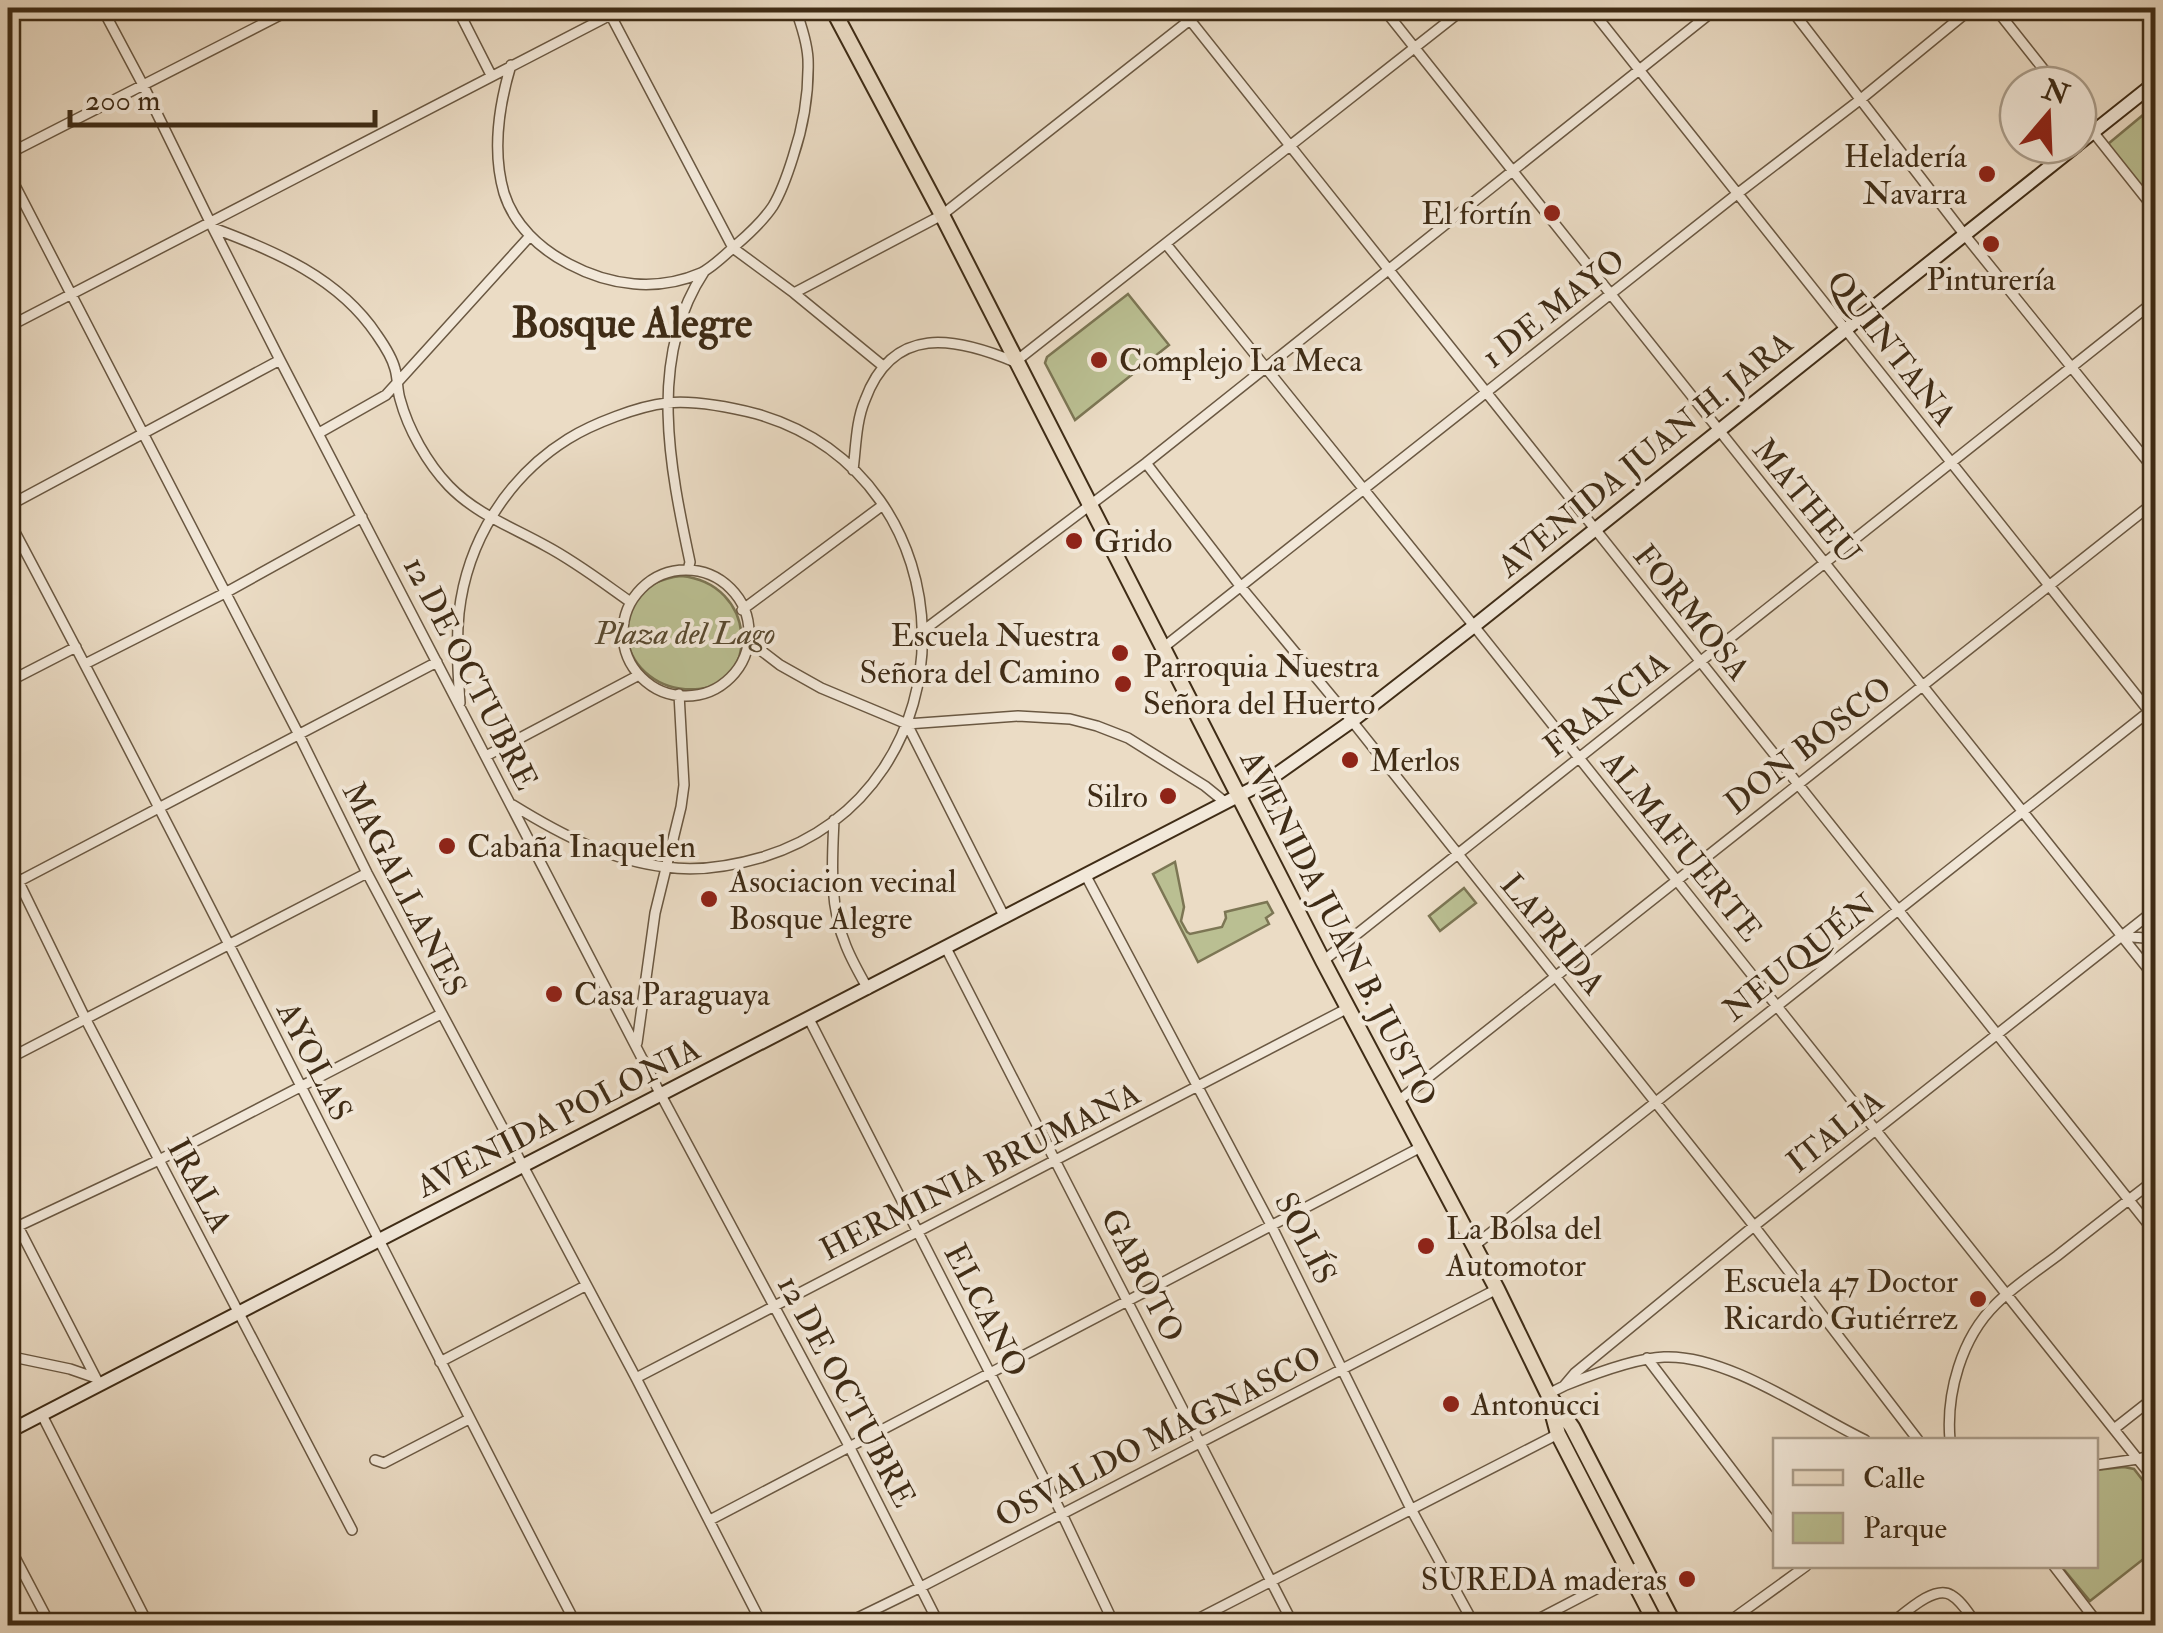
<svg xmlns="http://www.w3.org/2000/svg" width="2163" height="1633" font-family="'IM FELL Double Pica',serif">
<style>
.green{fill:#babf92;stroke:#7c7654;stroke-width:2.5}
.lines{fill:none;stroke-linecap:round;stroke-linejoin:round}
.minor-casing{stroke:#6a5842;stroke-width:12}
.secondary-casing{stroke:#3f2c16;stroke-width:16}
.primary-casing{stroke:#3f2c16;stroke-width:18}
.minor{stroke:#f2e8d9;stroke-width:9}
.secondary{stroke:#f2e8d9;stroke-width:12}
.primary{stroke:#ebdcc5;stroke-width:14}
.poi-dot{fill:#8f2418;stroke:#f2e8d9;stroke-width:4}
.labels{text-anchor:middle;stroke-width:8;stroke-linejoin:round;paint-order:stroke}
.poi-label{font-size:32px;fill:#3f2c16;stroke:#f2e8d9;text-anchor:start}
.street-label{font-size:32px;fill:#3f2c16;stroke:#f2e8d9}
.park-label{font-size:32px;font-style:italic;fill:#58492f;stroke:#f2e8d9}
.district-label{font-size:42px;font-weight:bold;fill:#3f2c16;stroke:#f2e8d9}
</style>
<rect width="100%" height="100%" fill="#ebdcc5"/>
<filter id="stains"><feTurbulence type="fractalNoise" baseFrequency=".002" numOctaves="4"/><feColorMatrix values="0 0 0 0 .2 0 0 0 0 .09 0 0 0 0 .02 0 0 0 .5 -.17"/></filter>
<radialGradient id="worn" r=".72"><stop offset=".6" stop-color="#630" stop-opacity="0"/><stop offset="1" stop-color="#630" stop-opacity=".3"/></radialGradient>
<path class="green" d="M2155 105V204L2108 144Z
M1128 294 1169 345 1075 420 1045 363 1047 357Z
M681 576C757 583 760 684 699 689 617 696 595 586 681 576Z
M1175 862 1184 907 1181 921 1187 932 1190 934 1222 927 1226 918 1225 912 1267 902 1273 913 1266 918 1269 924 1198 962 1153 874Z
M1464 888 1476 903 1440 931 1429 916Z
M2124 1467 2134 1469 2155 1496V1550L2090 1601 2061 1566H2096V1470Z"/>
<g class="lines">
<defs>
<path id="minor" d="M102 8 143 85 213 228 280 360 661 1095 849 1446 940 1626
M457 8 491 75
M1383 8 2156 979
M1590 8 2156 720
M1790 8 1964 234 2156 472
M1995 8 2056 85
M610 14 733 248 794 293 883 366
M1190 20 2156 1234
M511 65C499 105 492 152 504 193 514 225 540 249 569 264 610 286 657 292 701 273 713 267 726 254 736 245 750 233 763 221 773 206 782 191 788 173 793 157 803 127 809 91 808 59 807 41 801 24 795 8
M2078 113 2156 211
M8 154 294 8
M8 172 298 733 367 873 636 1378 763 1626
M213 228C275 251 339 278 377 335 384 345 392 357 395 369 398 379 397 389 400 399 408 429 427 463 449 486 476 514 512 527 546 546 576 562 602 582 629 601
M1166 244 1474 626 2156 1482
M794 293 942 215 1205 8
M8 327 624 8
M319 433 386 395 530 236
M1146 463 1241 587 1352 721 1754 1226 1918 1440
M853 470C856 447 856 421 865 400 893 324 955 337 1015 362L1465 8
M8 506 280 360
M8 519C203 885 385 1258 577 1626
M688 570 690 562C670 468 647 358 704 272
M623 633a63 63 0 1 1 126 0a63 63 0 1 1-126 0Z
M742 610 883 505
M924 630 1146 463 1717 8
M750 642 780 665 821 688 907 724 1018 716 1070 719 1097 726 1128 738 1205 786 1226 803
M1164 647 1737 194 1861 99 1972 8
M85 664 225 593 362 517
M8 682 76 647
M460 703C458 673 456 643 459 613 467 542 507 477 568 439 592 424 638 406 667 403 696 400 729 407 757 414 974 477 979 789 763 857 732 866 699 872 666 867 611 861 560 834 513 805
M907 724 1005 918
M486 756 639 675
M834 820C832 862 829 906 846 946 852 961 860 975 868 989
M8 860 85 1018 352 1530
M1086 876 1271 1225 1411 1509 1475 1626
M8 887 437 662
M2121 936 2156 939
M946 948 1294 1626
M1323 961 2156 300
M809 1019 1062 1514 1115 1626
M637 1043 655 913 681 807 684 785 679 694
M8 1059 367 873
M1397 1102 2156 501
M8 1207 99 1384
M8 1231 159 1160 441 1014
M1474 1246 2156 706
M8 1356 70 1369 96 1378
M1647 1358 1776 1528
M440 1362 585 1286
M636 1378 1348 1008
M1566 1385C1591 1375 1637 1358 1664 1357 1727 1354 1809 1413 1865 1440
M1548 1394 1564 1386 1575 1373 1754 1226 2156 909
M42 1415 149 1626
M2114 1429 2156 1396
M1950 1440C1946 1394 1961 1338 1996 1304 2014 1286 2037 1271 2057 1256 2090 1230 2123 1204 2156 1179
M375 1460 384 1463 469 1419
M2096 1465 2138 1459 2156 1454
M710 1520 1421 1147
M8 1544 51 1626
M2054 1566 2100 1626
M841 1626 921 1587 1497 1289
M1184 1626 1558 1434
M1525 1626 1644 1564
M1723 1626 1806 1566
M1888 1626C1903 1615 1934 1584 1951 1595 1962 1601 1970 1616 1978 1626"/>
<path id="secondary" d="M2078 144 2156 82
M8 1432 1267 781 1352 721 1474 626 2077 145"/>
<path id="primary" d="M832 8 942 215 1323 961 1497 1289 1548 1394 1572 1427 1675 1626
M1550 1404 1558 1434 1657 1626"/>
</defs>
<use href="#minor" class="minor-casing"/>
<use href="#secondary" class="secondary-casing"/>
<use href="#primary" class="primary-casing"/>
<use href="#minor" class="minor"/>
<use href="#secondary" class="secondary"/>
<use href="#primary" class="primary"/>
</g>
<g class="poi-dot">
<circle cx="1987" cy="174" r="10"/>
<circle cx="1552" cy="213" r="10"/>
<circle cx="1991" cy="244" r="10"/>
<circle cx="1099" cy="360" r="10"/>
<circle cx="1074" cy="541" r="10"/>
<circle cx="1120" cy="653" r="10"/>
<circle cx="1123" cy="684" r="10"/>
<circle cx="1350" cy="760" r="10"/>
<circle cx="1168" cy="796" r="10"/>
<circle cx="447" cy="846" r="10"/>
<circle cx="709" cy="899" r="10"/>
<circle cx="554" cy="994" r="10"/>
<circle cx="1426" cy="1246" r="10"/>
<circle cx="1978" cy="1299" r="10"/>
<circle cx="1451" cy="1404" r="10"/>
<circle cx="1687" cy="1579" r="10"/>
</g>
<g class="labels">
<g class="poi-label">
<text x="1967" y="167" text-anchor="end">Heladería<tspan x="1967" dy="37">Navarra</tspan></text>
<text x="1532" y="224" text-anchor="end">El fortín</text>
<text x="1991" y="290" text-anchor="middle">Pinturería</text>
<text x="1119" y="371">Complejo La Meca</text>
<text x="1094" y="552">Grido</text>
<text x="1100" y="646" text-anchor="end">Escuela Nuestra<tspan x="1100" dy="37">Señora del Camino</tspan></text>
<text x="1143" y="677">Parroquia Nuestra<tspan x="1143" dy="37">Señora del Huerto</tspan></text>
<text x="1370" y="771">Merlos</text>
<text x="1148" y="807" text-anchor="end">Silro</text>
<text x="467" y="857">Cabaña Inaquelen</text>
<text x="729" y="892">Asociacion vecinal<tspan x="729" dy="37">Bosque Alegre</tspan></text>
<text x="574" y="1005">Casa Paraguaya</text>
<text x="1446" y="1239">La Bolsa del<tspan x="1446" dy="37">Automotor</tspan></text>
<text x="1958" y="1292" text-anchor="end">Escuela 47 Doctor<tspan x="1958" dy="37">Ricardo Gutiérrez</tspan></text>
<text x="1471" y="1415">Antonucci</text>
<text x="1667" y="1590" text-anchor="end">SUREDA maderas</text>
</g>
<g class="street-label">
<text transform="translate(1553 308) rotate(-38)" y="11">1 DE MAYO</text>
<text transform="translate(1892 348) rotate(52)" y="11">QUINTANA</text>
<text transform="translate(1645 454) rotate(-39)" y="11">AVENIDA JUAN H. JARA</text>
<text transform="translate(1807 501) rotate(51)" y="11">MATHEU</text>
<text transform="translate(1692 612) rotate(51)" y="11">FORMOSA</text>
<text transform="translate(471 673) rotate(63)" y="11">12 DE OCTUBRE</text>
<text transform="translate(1606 704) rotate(-38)" y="11">FRANCIA</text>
<text transform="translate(1808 745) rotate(-38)" y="11">DON BOSCO</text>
<text transform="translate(1682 846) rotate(51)" y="11">ALMAFUERTE</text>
<text transform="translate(405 889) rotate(63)" y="11">MAGALLANES</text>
<text transform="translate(1339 928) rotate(63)" y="11">AVENIDA JUAN B. JUSTO</text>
<text transform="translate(1553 934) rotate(51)" y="11">LAPRIDA</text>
<text transform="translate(1799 957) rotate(-38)" y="11">NEUQUÉN</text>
<text transform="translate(315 1061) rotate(63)" y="11">AYOLAS</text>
<text transform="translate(558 1117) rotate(-27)" y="11">AVENIDA POLONIA</text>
<text transform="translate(1835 1131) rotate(-38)" y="11">ITALIA</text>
<text transform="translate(980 1171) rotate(-27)" y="11">HERMINIA BRUMANA</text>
<text transform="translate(200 1185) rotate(62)" y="11">IRALA</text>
<text transform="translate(1306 1238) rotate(63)" y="11">SOLÍS</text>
<text transform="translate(1143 1275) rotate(63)" y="11">GABOTO</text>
<text transform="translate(986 1310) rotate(63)" y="11">ELCANO</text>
<text transform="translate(847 1391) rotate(62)" y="11">12 DE OCTUBRE</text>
<text transform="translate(1158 1436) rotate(-27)" y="11">OSVALDO MAGNASCO</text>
</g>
<g class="park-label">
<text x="685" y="644">Plaza del Lago</text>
</g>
<g class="district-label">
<text x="632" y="337">Bosque Alegre</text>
</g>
</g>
<rect width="2163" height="1633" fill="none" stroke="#ebdcc5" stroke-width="40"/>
<rect x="10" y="10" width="2143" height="1613" fill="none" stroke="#3f2c16" stroke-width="5"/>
<rect x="20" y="20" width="2123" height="1593" fill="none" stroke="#3f2c16" stroke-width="2.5"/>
<rect x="1773" y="1438" width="325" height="130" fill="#f2e8d9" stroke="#aa9d8b" stroke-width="2.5"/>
<rect x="1793" y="1470" width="50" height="15" fill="#ebdcc5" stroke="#aa9d8b" stroke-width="2.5"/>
<text x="1863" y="1488" font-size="30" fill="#3f2c16">Calle</text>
<rect x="1793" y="1513" width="50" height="30" fill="#babf92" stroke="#aa9d8b" stroke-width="2.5"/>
<text x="1863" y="1538" font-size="30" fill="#3f2c16">Parque</text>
<g transform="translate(2048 115) rotate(19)"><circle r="48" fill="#f2e8d9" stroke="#aa9d8b" stroke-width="2.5"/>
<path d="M0-8L18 38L0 25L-18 38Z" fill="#8f2418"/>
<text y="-15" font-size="28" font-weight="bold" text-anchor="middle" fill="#3f2c16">N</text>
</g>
<path d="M70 110v15h305v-15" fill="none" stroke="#3f2c16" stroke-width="5"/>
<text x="85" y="110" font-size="30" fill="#3f2c16" stroke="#f2e8d9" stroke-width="8" paint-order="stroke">200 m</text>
<rect width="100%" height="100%" filter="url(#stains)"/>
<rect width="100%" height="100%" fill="url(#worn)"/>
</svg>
